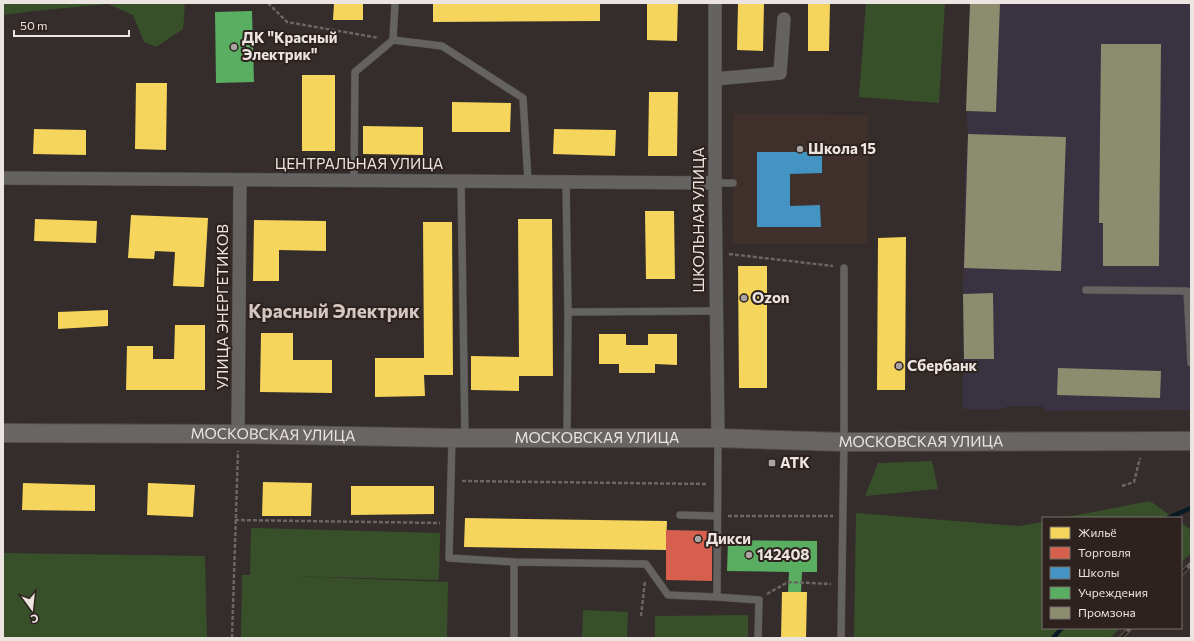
<svg xmlns="http://www.w3.org/2000/svg" width="1194" height="641" font-family="Commissioner,sans-serif">
<style>
.built{fill:#40302b}
.industrial{fill:#383241}
.green{fill:#37502a}
.homes{fill:#f6d55c}
.shops{fill:#d6604d}
.schools{fill:#4393c3}
.public{fill:#5aae61}
.industry{fill:#8c8c6e}
.lines{fill:none;stroke-linecap:round;stroke-linejoin:round}
.stream{stroke:#091a24;stroke-width:4.5}
.lane-casing{stroke:#504b4a;stroke-width:8}
.street-casing{stroke:#504b4a;stroke-width:14}
.secondary-casing{stroke:#504b4a;stroke-width:20}
.path{stroke:#696664;stroke-width:2.5;stroke-dasharray:4 2;stroke-linecap:butt}
.lane{stroke:#656362;stroke-width:7}
.street{stroke:#656362;stroke-width:13}
.secondary{stroke:#696563;stroke-width:18}
.rail-casing{stroke:#6a6564;stroke-width:4.5}
.rail{stroke:#2d221e;stroke-width:3;stroke-dasharray:9;stroke-linecap:butt}
.poi-dot{fill:#aba4a2;stroke:#2d221e;stroke-width:1.5}
.labels{text-anchor:middle;stroke-width:4;stroke-linejoin:round;paint-order:stroke}
.poi-label{font-size:15px;font-weight:bold;fill:#ebe4e1;stroke:#2d221e;text-anchor:start}
.street-label{font-size:15px;fill:#ebe4e1;stroke:#2d221e}
.district-label{font-size:19px;font-weight:bold;fill:#d4c6c0;stroke:#2d221e}
</style>
<rect width="100%" height="100%" fill="#342d2c"/>
<path class="built" d="M733 114 868 115 867 244H733Z"/>
<path class="industrial" d="M970 3H1191V410L1047 411 1042 406H1008L1000 410 963 409V294L965 177 968 134 966 111Z"/>
<path class="green" d="M3 3H181L185 6 183 29 156 47 144 42 133 15 108 4 34 11 3 15Z
M866 3H945L939 103 859 97Z
M932 461 938 489 865 496 878 463Z
M1150 501 1174 518H1062Z
M856 513 1019 526 1043 522V628H1120L1110 638H854Z
M1181 523 1191 530V553L1181 563Z
M251 528 440 533 439 580 287 576 448 582 447 638H241L242 575H250Z
M3 553 205 556 207 638H3Z
M583 610 628 612 627 638H582Z
M748 615V638H655V616Z"/>
<path class="homes" d="M334 3H363V20H333Z
M433 3H600V21L433 22Z
M647 3H678L677 41 647 40Z
M738 3H764L763 51 737 50Z
M808 3H830L829 51H808Z
M302 75H335V151H302Z
M136 83H167L166 150 135 149Z
M649 92H678L677 156H648Z
M452 102 511 103 510 132H452Z
M363 126 423 127V155L363 154Z
M34 129 86 130V155L33 154Z
M554 129 616 130 615 156 553 154Z
M645 211H674L675 279H646Z
M131 215 208 218 204 287 173 286 175 252 155 251 154 259 128 258Z
M35 219 97 221 96 243 34 241Z
M518 219H552L553 376H519V391L471 390V356L519 357Z
M254 220 326 221V251L279 250V281H253Z
M423 222H452L453 375H424L425 396 375 397V358H424Z
M906 237 905 390H877L878 238Z
M738 266H767V388H739Z
M108 310V326L58 329V312Z
M175 325H205V390H126L127 346H153V359H174Z
M261 333H293V360H332V393L260 392Z
M599 334H626V345H648V334H677V365L655 364V373H619V364H599Z
M263 482 312 483 311 516H262Z
M23 483 95 485V511L22 510Z
M148 483 195 485 193 517 147 515Z
M351 486H434V514L351 515Z
M465 518 667 521 666 550 464 547Z
M782 592H807L806 638H781Z"/>
<path class="shops" d="M666 530 712 531V581L666 580Z"/>
<path class="schools" d="M757 152H822V173L790 174V206L820 205 821 227H757Z"/>
<path class="public" d="M252 11 254 82 216 83 215 12Z
M728 540 817 541V572H802L801 592H788L789 572 727 571Z"/>
<path class="industry" d="M970 3H1000L996 112 966 111Z
M1101 44H1161L1159 266H1103V223H1099Z
M968 134 1066 137 1061 271 964 268Z
M993 293 994 359H964L963 294Z
M1058 368 1161 371 1160 398 1057 395Z"/>
<g class="lines">
<path class="stream" d="M1168 518 1191 508
M1053 638 1062 628"/>
<defs>
<path id="lane" d="M393 40 442 46 523 98 528 181
M354 180 355 72 393 40 395 3
M461 181 465 437
M566 182 568 312 567 437
M715 183H733
M1086 290 1187 291 1191 363
M568 312 716 311
M452 438 449 558 514 562 646 564 668 595 717 597 718 438
M680 515 717 516
M514 562V638
M717 597 759 600 758 638
M841 638 844 442V268"/>
<path id="street" d="M715 3V183L718 438
M715 79 780 73 784 19
M3 178 715 183
M238 434 240 180"/>
<g id="secondary">
<path id="s1" d="M3 433 238 434 452 438H718L844 442 1191 441"/>
</g>
</defs>
<use href="#lane" class="lane-casing"/>
<use href="#street" class="street-casing"/>
<use href="#secondary" class="secondary-casing"/>
<path class="path" d="M268 3 287 22 379 38
M729 254 833 266
M462 481 707 484
M1122 486 1134 482 1140 458
M728 516H833
M235 520 440 523
M767 594 788 582 831 584
M641 616 645 581
M232 638 238 451"/>
<use href="#lane" class="lane"/>
<use href="#street" class="street"/>
<use href="#secondary" class="secondary"/>
<defs>
<path id="rail" d="M1181 574 1191 564
M1121 638 1130 628"/>
</defs>
<use href="#rail" class="rail-casing"/>
<use href="#rail" class="rail"/>
</g>
<g class="poi-dot">
<circle cx="234" cy="47" r="4"/>
<circle cx="800" cy="149" r="4"/>
<circle cx="744" cy="298" r="4"/>
<circle cx="899" cy="366" r="4"/>
<rect x="768" y="459" width="8" height="8" rx="2"/>
<circle cx="698" cy="539" r="4"/>
<circle cx="749" cy="555" r="4"/>
</g>
<g class="labels">
<g class="poi-label">
<text x="242" y="43">ДК "Красный<tspan x="242" dy="17">Электрик"</tspan></text>
<text x="808" y="154">Школа 15</text>
<text x="752" y="303">Ozon</text>
<text x="907" y="371">Сбербанк</text>
<text x="780" y="468">АТК</text>
<text x="706" y="544">Дикси</text>
<text x="757" y="560">142408</text>
</g>
<g class="street-label">
<text x="359" y="169">ЦЕНТРАЛЬНАЯ УЛИЦА</text>
<text transform="translate(699 220) rotate(-90)" y="5">ШКОЛЬНАЯ УЛИЦА</text>
<text transform="translate(223 307) rotate(-90)" y="5">УЛИЦА ЭНЕРГЕТИКОВ</text>
<text dy="5" stroke="none"><textPath href="#s1" startOffset="270">МОСКОВСКАЯ УЛИЦА</textPath></text>
<text dy="5" stroke="none"><textPath href="#s1" startOffset="594">МОСКОВСКАЯ УЛИЦА</textPath></text>
<text dy="5" stroke="none"><textPath href="#s1" startOffset="918">МОСКОВСКАЯ УЛИЦА</textPath></text>
</g>
<g class="district-label">
<text x="334" y="318">Красный Электрик</text>
</g>
</g>
<rect width="1194" height="641" fill="none" stroke="#ebe4e1" stroke-width="8"/>
<rect x="1042" y="517" width="140" height="112" fill="#2d221e" stroke="#79706c"/>
<rect x="1050" y="527" width="20" height="12" fill="#f6d55c" stroke="#79706c"/>
<text x="1078" y="537" font-size="12" fill="#ebe4e1">Жильё</text>
<rect x="1050" y="547" width="20" height="12" fill="#d6604d" stroke="#79706c"/>
<text x="1078" y="557" font-size="12" fill="#ebe4e1">Торговля</text>
<rect x="1050" y="567" width="20" height="12" fill="#4393c3" stroke="#79706c"/>
<text x="1078" y="577" font-size="12" fill="#ebe4e1">Школы</text>
<rect x="1050" y="587" width="20" height="12" fill="#5aae61" stroke="#79706c"/>
<text x="1078" y="597" font-size="12" fill="#ebe4e1">Учреждения</text>
<rect x="1050" y="607" width="20" height="12" fill="#8c8c6e" stroke="#79706c"/>
<text x="1078" y="617" font-size="12" fill="#ebe4e1">Промзона</text>
<g transform="translate(32 609) rotate(165)" stroke="#2d221e" stroke-width="3" paint-order="stroke">
<path d="M0-3L7 15L0 10L-7 15Z" fill="#ebe4e1"/>
<text y="-6" font-size="11" font-weight="bold" text-anchor="middle" fill="#ebe4e1">С</text>
</g>
<path d="M14 30v6h115v-6" fill="none" stroke="#ebe4e1" stroke-width="2"/>
<text x="20" y="30" font-size="12" fill="#ebe4e1" stroke="#2d221e" stroke-width="3" paint-order="stroke">50 m</text>
</svg>
